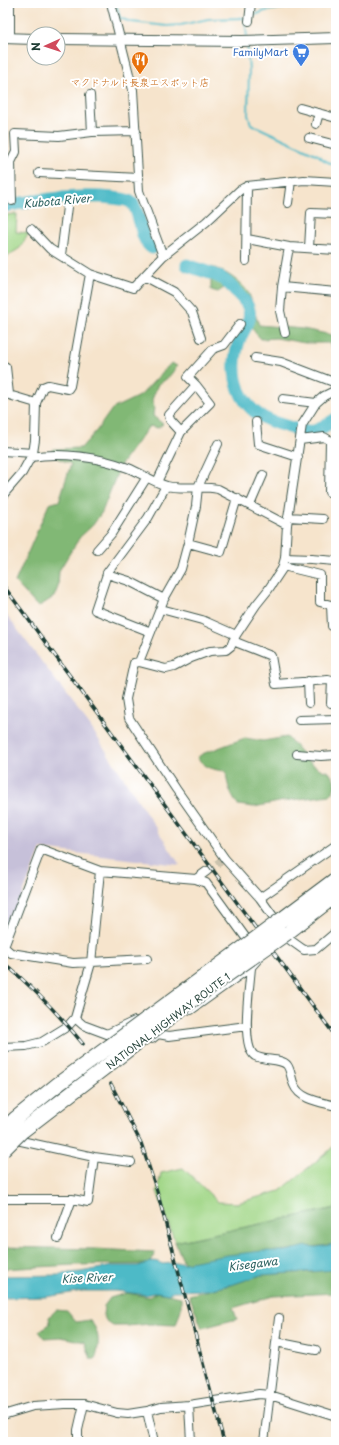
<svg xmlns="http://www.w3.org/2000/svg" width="339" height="1445" font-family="'Playpen Sans','Klee One',sans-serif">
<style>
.industrial{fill:#c6c0d9}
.green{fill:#a2d788;stroke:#608a5e}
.forest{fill:#81b874;stroke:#507a54}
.water{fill:#4dbac7;stroke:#367c7e}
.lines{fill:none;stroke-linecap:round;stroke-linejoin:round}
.stream{stroke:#4dbac7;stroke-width:2}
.river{stroke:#4dbac7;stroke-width:13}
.minor-tunnel{stroke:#cbc3ae;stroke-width:8;stroke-dasharray:8 4;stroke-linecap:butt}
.minor-casing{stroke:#3f564b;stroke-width:10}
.tertiary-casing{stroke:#3f564b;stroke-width:12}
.trunk-casing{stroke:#3f564b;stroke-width:16}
.minor{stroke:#fff;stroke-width:8}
.tertiary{stroke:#fff;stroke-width:10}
.trunk{stroke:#fff;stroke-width:14}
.rail-casing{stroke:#1f3d34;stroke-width:3.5}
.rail{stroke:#fff;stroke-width:2;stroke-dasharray:6;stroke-linecap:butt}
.trunk-bridge-casing{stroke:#3f564b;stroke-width:16;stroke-linecap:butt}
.trunk-bridge{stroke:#fff;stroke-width:14}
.labels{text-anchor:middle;stroke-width:4;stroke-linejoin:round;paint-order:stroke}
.shop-label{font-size:10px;fill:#366cbe;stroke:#fff;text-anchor:end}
.food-label{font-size:10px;fill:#c56008;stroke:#fff}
.street-label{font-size:10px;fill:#1f3d34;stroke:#fff}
.water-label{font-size:11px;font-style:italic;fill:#2d6260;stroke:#fff}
</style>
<rect width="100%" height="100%" fill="#fff"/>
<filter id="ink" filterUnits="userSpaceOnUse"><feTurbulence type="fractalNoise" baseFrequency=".025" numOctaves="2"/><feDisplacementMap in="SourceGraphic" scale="8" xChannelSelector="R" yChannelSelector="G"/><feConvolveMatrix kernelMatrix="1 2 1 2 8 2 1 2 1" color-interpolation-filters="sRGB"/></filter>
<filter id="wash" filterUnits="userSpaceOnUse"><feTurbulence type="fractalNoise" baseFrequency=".012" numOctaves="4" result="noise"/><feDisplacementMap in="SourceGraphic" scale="16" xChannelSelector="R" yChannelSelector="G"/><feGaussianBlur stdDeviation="0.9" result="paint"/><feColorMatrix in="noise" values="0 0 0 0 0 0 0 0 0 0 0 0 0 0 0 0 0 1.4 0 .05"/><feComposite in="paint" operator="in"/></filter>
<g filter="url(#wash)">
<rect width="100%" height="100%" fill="#f6e4cc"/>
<path class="industrial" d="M3 608 8 617 90 726 180 865 41 849 3 943Z"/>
<path class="green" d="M17 214 16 232 29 233 20 248 3 259V215Z
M336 1142V1208L175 1242 157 1191 161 1173 183 1168 218 1202 237 1203 280 1191 330 1150Z"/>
<path class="forest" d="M211 267C224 270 242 282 249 294 253 303 255 315 259 325L303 329 332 335 336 337V354L329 343H305L276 338 261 339C247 325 254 326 250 310 247 300 235 290 227 283L224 288 218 292 211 290Z
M171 363 177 366C171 375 167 380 158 384L152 400 154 407 153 416 163 424 158 428 149 426 120 466 102 512 93 525 80 537 68 556 59 571 58 587 54 597 38 607 15 582 49 504 59 501 71 464 51 455 53 449 81 448 97 430 112 409 141 395Z
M287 737C301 750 309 768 329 772 336 783 338 784 330 795L284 801 254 807 238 805C230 795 227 784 226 771 213 770 206 768 197 758L202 754 245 738 263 741Z
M336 1208V1244L184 1263 175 1242Z
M3 1247 95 1249 155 1252 150 1264 73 1265 3 1269Z
M336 1268V1293L273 1296 233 1308 237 1319 202 1328 189 1295 231 1285 261 1275 312 1272Z
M157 1292 181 1297V1309L176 1325 150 1324 127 1326H113L107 1322 103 1315 104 1306 110 1298 127 1293 149 1297Z
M56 1310 67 1311 76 1322 89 1320C100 1329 100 1346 95 1359H91L85 1342 61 1337 44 1338 39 1331 50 1324 49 1317Z"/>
<path class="water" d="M336 1244V1270L261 1275 234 1284 208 1290 174 1291 168 1294 157 1292 146 1295 117 1291H83L46 1297 3 1298V1276L60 1275 67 1273 80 1272 113 1266H138L155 1261 163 1264 181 1262 184 1263 228 1255 262 1251H286L307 1246 316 1247Z"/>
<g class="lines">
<path class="stream" d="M116 3 120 18 131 22 167 26 181 25 208 19 247 18
M322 3 336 4
M252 16 265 11 321 3
M245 21 247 37
M247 43 249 70 248 115 251 124 318 155 324 160 336 166"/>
<path class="river" d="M3 206C39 200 76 194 113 198 119 199 129 199 133 204 142 217 139 239 152 248
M187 265C198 270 211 272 221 278 228 282 234 289 239 295 243 299 248 304 249 310 252 322 242 331 239 341 228 376 239 411 276 423 286 426 304 433 314 431 322 429 329 423 336 419"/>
</g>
</g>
<g filter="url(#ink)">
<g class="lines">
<path class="minor-tunnel" d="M207 871 221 861"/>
<defs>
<path id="minor" d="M111 3 133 90 139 191 163 256
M249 21 251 3
M10 38V3
M90 95 92 132
M300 108 336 118
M316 124 319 113
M309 138 336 145
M39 173 139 178
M12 201 11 162 16 152 15 134 59 136 92 132 136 131
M288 203 291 181
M31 229 50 249 90 274
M247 239 289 247 336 250
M309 248 311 213 336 214
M61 255 67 207
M246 261 247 186
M144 276 174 292 192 312 201 338
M282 287 336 292
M285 333 280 311 282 287 289 247
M255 358 281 362 336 383
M3 365 6 367 9 394
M196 385 188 377 213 349 224 345 240 324
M3 386 9 395 36 403
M336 390 324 396 316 403 302 425 287 525 285 558 282 569 268 590 256 605 236 635 231 646 226 650 210 651 191 658 174 667 166 669 139 662 134 663 126 699 129 718 176 789 225 859 260 898 290 940 304 950 316 949 336 932
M283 399 316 403
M256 422 258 444 298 457
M300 440 324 437 336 444
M3 451 33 453
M31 457C61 452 99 457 128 468 141 473 153 482 167 486 184 490 201 485 218 489L287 525
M157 482 181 432 210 403 196 385 169 415 170 420 181 432
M329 492 330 440
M3 495 22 473 33 453 35 440 36 403 43 387 48 385 68 389 70 386 90 274 133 288 163 256 206 222 240 190 247 186 304 180 336 182
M250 505 263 475
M288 517 323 519
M188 543 221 552 237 498
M97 550 111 534 147 477
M285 558 311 559 336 561
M283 566 320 575V602L331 605 332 626
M107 573 148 518 166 486
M161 609 202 620 236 635
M151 632 95 610 107 574 129 581 164 599
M233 641 271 656 276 684 328 680 336 682
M139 662 164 599 181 569 188 543 196 506 198 487 218 444
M308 681 309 703
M331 703 332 681
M299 720 336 719
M297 754 321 756 336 755
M196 879 207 871
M260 898 336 845
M3 946 11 953 73 963 147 959
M4 947 41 849 100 871 196 879 206 883 251 945
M251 967C250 984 240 1046 255 1056 264 1061 281 1058 287 1065 291 1070 291 1079 294 1085 300 1100 322 1102 336 1106
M191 1010 251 967 259 958
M75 1018 83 1025 107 1034 135 1021
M152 1039 158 1034 169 1036 247 1026
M3 1047 26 1046 42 1042 68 1026 75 1018 91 963 100 871
M12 1139 94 1157 131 1162
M3 1199H72
M58 1238 72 1199 88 1202 94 1157
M276 1342 316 1350
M189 1405 191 1442
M147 1411 154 1442
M3 1415 33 1406 65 1404H84L117 1413 128 1414 147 1411 161 1407 189 1405 259 1394 270 1395 336 1416
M78 1442V1430L84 1404
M264 1442 279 1318"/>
<path id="tertiary" d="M3 38 34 39
M58 39 242 41 336 38"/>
<path id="trunk" d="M281 920 336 879
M287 933 336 895"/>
</defs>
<use href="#minor" class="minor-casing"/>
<use href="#tertiary" class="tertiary-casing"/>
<use href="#trunk" class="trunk-casing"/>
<use href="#minor" class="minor"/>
<use href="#tertiary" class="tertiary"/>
<use href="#trunk" class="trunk"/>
<defs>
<path id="rail" d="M3 585 336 1037
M3 962C32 987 59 1014 83 1044
M111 1084 141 1143 157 1191 224 1442"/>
</defs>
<use href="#rail" class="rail-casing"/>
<use href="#rail" class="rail"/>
<defs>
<path id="trunk-bridge" d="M3 1131 15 1119 57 1085 281 920
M3 1150 21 1132 207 989 287 933"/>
</defs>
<use href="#trunk-bridge" class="trunk-bridge-casing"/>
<use href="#trunk-bridge" class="trunk-bridge"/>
</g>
</g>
<defs>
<symbol id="supermarket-pin" viewBox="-11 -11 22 30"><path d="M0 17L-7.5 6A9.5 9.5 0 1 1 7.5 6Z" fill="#3f7fe0" stroke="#fff"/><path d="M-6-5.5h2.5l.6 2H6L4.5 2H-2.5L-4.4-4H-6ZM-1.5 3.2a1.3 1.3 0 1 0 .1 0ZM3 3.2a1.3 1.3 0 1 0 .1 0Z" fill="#fff"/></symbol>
<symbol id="restaurant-pin" viewBox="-11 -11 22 30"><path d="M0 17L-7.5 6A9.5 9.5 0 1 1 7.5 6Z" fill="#e8710a" stroke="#fff"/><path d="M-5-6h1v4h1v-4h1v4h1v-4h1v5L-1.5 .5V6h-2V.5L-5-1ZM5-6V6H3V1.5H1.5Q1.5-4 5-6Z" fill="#fff"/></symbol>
</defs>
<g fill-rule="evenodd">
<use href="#supermarket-pin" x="291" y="42" width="20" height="27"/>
<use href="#restaurant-pin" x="130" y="50" width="20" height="27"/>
</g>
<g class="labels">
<g class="shop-label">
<text x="288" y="56">FamilyMart</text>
</g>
<g class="food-label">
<text x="140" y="86">マクドナルド長泉エスポット店</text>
</g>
<g class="street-label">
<text transform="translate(168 1021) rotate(-37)" y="4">NATIONAL HIGHWAY ROUTE 1</text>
</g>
<g class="water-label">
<text transform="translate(57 201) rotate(-5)" y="4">Kubota River</text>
<text transform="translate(253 1264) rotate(-7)" y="4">Kisegawa</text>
<text transform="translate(87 1278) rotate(-2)" y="4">Kise River</text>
</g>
</g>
<rect width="339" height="1445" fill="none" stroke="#fff" stroke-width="16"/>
<g transform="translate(46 46) rotate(267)"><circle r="19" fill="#ffffff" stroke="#a5b1ae"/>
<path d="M0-3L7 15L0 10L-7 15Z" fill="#d1495b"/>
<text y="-6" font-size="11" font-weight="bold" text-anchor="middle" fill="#1f3d34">N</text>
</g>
</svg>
